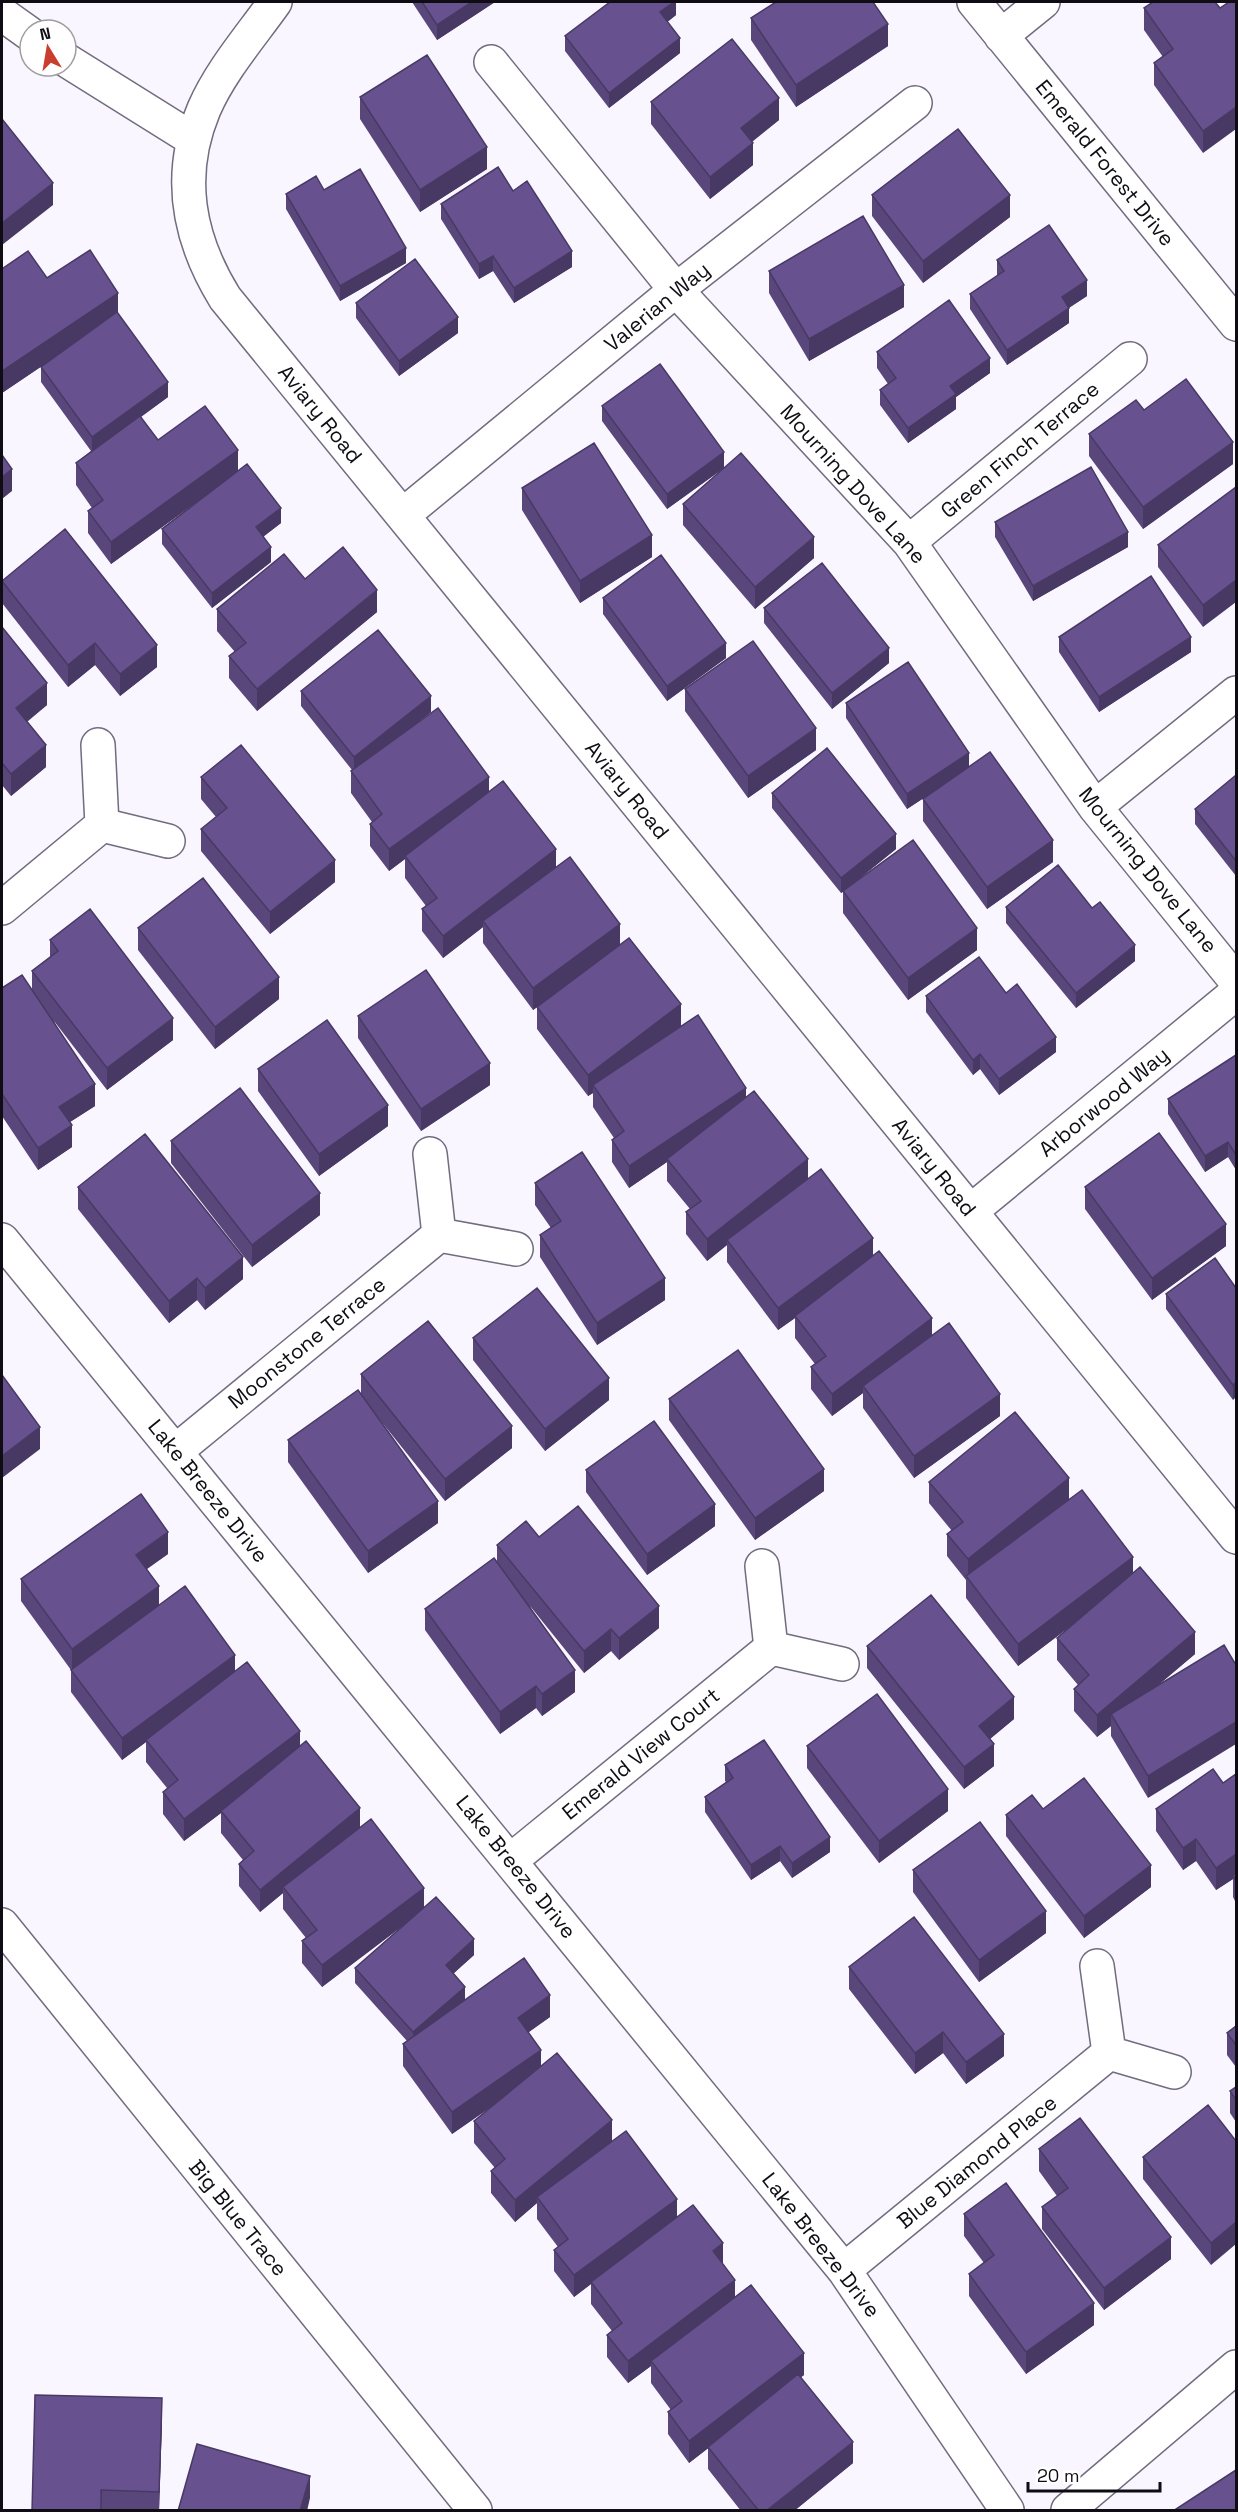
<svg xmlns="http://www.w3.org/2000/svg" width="1238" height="2512" font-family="'Space Grotesk',sans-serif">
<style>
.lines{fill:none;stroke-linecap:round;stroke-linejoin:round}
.minor-casing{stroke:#716c7f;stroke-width:36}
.tertiary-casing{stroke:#716c7f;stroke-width:36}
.minor{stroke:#fff;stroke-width:33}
.tertiary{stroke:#fff;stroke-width:33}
.wall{fill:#59477b}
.shaded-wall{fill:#483964}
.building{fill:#67528f;stroke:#483964;stroke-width:1.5}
.labels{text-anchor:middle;stroke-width:6;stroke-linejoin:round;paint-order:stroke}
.street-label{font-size:21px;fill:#0f0d13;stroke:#fff}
</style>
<rect width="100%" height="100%" fill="#f9f6ff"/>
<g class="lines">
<defs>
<path id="minor" d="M275 2C251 36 221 70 204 109 176 176 188 238 225 298L1236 1537
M974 2 1236 324
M2 14 30 34
M1001 36 1043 2
M66 60 194 140
M491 62 676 290 909 542 1095 807 1236 981
M403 515 676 290 915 103
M909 542 1130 359
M98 745 102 825 168 841
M1095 807 1236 693
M2 908 102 825
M430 1154 439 1235 516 1249
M971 1211 1236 993
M2 1240 844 2270 1007 2510
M176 1451 439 1235
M762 1566 771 1648 842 1664
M510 1861 771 1648
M1097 1966 1109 2053 1174 2072
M844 2270 1109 2053
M1068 2510 1236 2367"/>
<path id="tertiary" d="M2 1925 475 2510"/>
</defs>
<use href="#minor" class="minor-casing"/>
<use href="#tertiary" class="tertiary-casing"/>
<use href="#minor" class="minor"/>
<use href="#tertiary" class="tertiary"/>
</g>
<path class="wall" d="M412 2H495L437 40Z
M676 2V15L667 22 680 53 609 108 565 51V36Z
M1215 2 1203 153 1154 85V63L1163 57 1144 30V8Z
M751 18 888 46 796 107 751 40Z
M360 97 487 169 420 212 360 119Z
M651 102 779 120 752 142 753 165 710 199 651 124Z
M513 191 572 267 514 303 493 271 479 279 441 219V204Z
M286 194 406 263 340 301 286 209Z
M872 195 1010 217 923 283 872 216Z
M997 260 1087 296 1069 308V323L1007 365 970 309V294L997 276Z
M2 269 47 278 118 313 168 397 141 417 158 440 238 471 281 523 263 537 271 562 212 608 162 544V529L222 484 111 564 88 533V511L92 508 76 485V463L91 451 41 382V367L58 355 2 393Z
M769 271 904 307 809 361 769 293Z
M356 303 458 333 399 376 356 318Z
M877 352 990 373 956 397V409L908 443 880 405V390L888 384 877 368Z
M602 406 724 468 667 509 602 421Z
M1144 410 1233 464 1143 529 1089 456V434Z
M1236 487 1203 627 1158 567V545Z
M522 488 652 557 580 603 522 510Z
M683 504 814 558 755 609 683 525Z
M995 522 1128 547 1033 601 995 537Z
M305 579 377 612 257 711 229 678V656L235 652 217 631V609Z
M2 581 157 667 120 696 95 665 68 687 2 603Z
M603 598 726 658 667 701 603 614Z
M764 608 889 663 832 709 764 623Z
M2 627 47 705 27 722 46 767 11 796 2 785Z
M1059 637 1191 652 1099 712 1059 652Z
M685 689 816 750 748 798 685 711Z
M301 691 431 712 418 722 489 792 556 867 620 945 681 1026 668 1035 746 1098 808 1179 873 1256 932 1336 1000 1416 914 1478 863 1408V1393L832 1416 811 1389V1367L815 1364 795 1338V1318L778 1330 727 1262V1245L707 1261 686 1234V1212L690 1209 667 1181V1162L629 1188 612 1162V1140L614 1138 593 1107V1093L588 1096 537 1029V1007L546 1001 533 1010 483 943V927L443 958 422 931V909L426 906 405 878V859L389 871 370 846V824L372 822 351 793V771L352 770 301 706Z
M846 703 969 766 1053 862 987 909 923 821V799L933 792 907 809 846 718Z
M1236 775V876L1195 824V809Z
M201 777 335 882 270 934 201 851V829L216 817 201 799Z
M772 793 896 849 853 884 977 950 908 1000 843 913V892L841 893 772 808Z
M1006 907 1135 961 1076 1008 1006 923Z
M138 928 279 999 215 1049 138 950Z
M50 940 173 1040 107 1090 54 1021 95 1106 70 1122 72 1147 38 1170 2 1116V988L32 989V971L50 957Z
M1006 993 1056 1052 999 1095 980 1069 973 1075 926 1012V996Z
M358 1016 490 1085 421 1131 358 1038Z
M1236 1055V1170L1228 1157 1205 1172 1168 1114V1099Z
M258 1069 388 1126 319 1176 258 1091Z
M171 1141 320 1215 252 1267 171 1163Z
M535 1183 665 1300 597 1345 540 1257V1235L551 1228 535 1205Z
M78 1187 243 1279 205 1310 197 1300 169 1323 78 1209Z
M1085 1187 1226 1246 1152 1300 1085 1209Z
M1236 1288 1233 1400 1166 1309V1294Z
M473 1338 609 1400 545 1451 473 1360Z
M361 1374 512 1448 445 1501 368 1405 438 1523 368 1573 288 1462V1440L361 1395Z
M669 1399 824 1491 755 1540 669 1420Z
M586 1470 715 1526 647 1575 586 1492Z
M929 1482 1069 1500 1133 1573 1195 1654 1158 1685 1148 1798 1111 1736V1726L1097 1737 1074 1711V1689L1078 1685 1057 1660V1638L1073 1624 1018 1666 966 1598V1580L947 1556V1534L952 1531 929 1503Z
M539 1537 659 1628 619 1660 611 1651 584 1673 530 1606 575 1692 542 1716 536 1708 500 1734 425 1630V1609L497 1562V1545Z
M168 1554 146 1569 159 1605 235 1671 300 1746 360 1828 424 1908 474 1955 453 1974 465 1999 550 2017 528 2032 541 2067 612 2141 677 2217 723 2264 735 2297 804 2375 801 2377 853 2463 794 2511H741L708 2469V2448L689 2463 668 2434V2412L671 2410 651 2383V2366L628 2383 607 2357V2335L612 2331 591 2304V2284L574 2297 554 2271V2250L558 2247 537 2219V2203L515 2222 491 2193V2171L495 2168 474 2143V2121L497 2103 452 2134 403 2066V2044L407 2041 355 1983V1968L407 1922 322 1987 302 1963V1941L306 1938 283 1909V1893L260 1912 239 1886V1864L243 1860 221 1833V1813L184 1841 163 1814V1792L167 1788 146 1762V1742L122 1760 71 1692V1670L21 1601V1579Z
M867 1646 1014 1719 990 1739 994 1766 964 1789 867 1668Z
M807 1746 948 1811 879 1863 807 1768Z
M725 1765 830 1852 792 1878 780 1861 751 1880 705 1812V1797L726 1782 725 1781Z
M1236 1774V1903L1233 1897V1879L1216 1890 1196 1861 1183 1870 1156 1831V1809L1223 1783Z
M1006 1815 1151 1887 1084 1938 1006 1836Z
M913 1870 1046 1933 979 1982 913 1892Z
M849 1967 1004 2056 966 2084 943 2053 915 2074 849 1989Z
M1236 2026V2067L1227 2055V2033Z
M1236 2087V2122L1230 2113V2091Z
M1236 2141 1211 2265 1143 2179V2157Z
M1039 2149 1171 2259 1104 2310 1042 2229V2207L1057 2196 1039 2171Z
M964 2214 1094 2325 1026 2374 969 2296V2274L984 2263 964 2236Z
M162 2420 159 2511H32Z"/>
<path class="shaded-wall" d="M472 2H495L437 40V25Z
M674 2H676V15L660 28V12Z
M888 24V46L796 107V85Z
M680 38V53L609 108V93Z
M779 98V120L741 150V128Z
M1236 107V129L1203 153V131Z
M753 143V165L710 199V177Z
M487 147V169L420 212V190Z
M53 183V205L2 245V223Z
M1010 195V217L923 283V261Z
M406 248V263L340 301V286Z
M572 251V267L514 303V288Z
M493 256V271L479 279V264Z
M1087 280V296L1062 312V297Z
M904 285V307L809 361V339Z
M118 293V315L2 393V371Z
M1069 308V323L1007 365V350Z
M458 317V333L399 376V361Z
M990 358V373L956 397V409L908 443V428L950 386Z
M168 382V397L92 452V437Z
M1233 442V464L1143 529V507Z
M238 450V472L111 564V542Z
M724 452V468L667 509V494Z
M12 469V491L2 499V477Z
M281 508V523L256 542V527Z
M1128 532V547L1033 601V586Z
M652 535V557L580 603V581Z
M814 537V558L755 609V587Z
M271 547V562L212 608V593Z
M1236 580V602L1203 627V605Z
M377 590V612L257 711V689Z
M1191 637V652L1099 712V697Z
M95 643V665L68 687V665Z
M726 643V658L667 701V686Z
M157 645V667L120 696V674Z
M889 648V663L832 709V693Z
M47 683V705L16 730V708Z
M431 696V712L354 773V757Z
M816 728V750L748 798V776Z
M46 745V767L11 796V774Z
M969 753V768L907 809V794Z
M489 777V799L405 856V859L389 871V849Z
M896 834V849L841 893V878Z
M1053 840V862L987 909V887Z
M556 849V871L483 921V927L443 958V936Z
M335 860V882L270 934V912Z
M620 924V946L533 1010V988Z
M977 928V950L908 1000V978Z
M1135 945V961L1076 1008V993Z
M279 977V999L215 1049V1027Z
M681 1004V1026L596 1090 593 1085V1093L588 1096V1075Z
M173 1018V1040L107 1090V1068Z
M1056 1037V1052L999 1095V1079Z
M980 1054V1069L973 1075V1060Z
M490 1063V1085L421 1131V1109Z
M95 1084V1106L59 1129V1107Z
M746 1088V1110L667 1159V1162L629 1188V1166Z
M388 1105V1126L319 1176V1154Z
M72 1125V1147L38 1170V1148Z
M1228 1142V1157L1205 1172V1156Z
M808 1159V1181L727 1240V1245L707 1261V1239Z
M320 1193V1215L252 1267V1245Z
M1226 1224V1246L1152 1300V1278Z
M873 1238V1260L795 1316V1318L778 1330V1308Z
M243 1257V1279L205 1310V1288Z
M197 1278V1300L169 1323V1301Z
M665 1278V1300L597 1345V1323Z
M932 1318V1340L863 1386V1393L832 1416V1394Z
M609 1378V1400L545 1451V1429Z
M1236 1382V1397L1233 1400V1385Z
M1000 1394V1416L914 1478V1456Z
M512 1426V1448L445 1501V1479Z
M40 1427V1449L2 1478V1456Z
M824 1469V1491L755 1540V1518Z
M1069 1478V1500L968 1578V1559Z
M438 1501V1523L368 1573V1551Z
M715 1504V1526L647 1575V1554Z
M168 1532V1554L136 1577V1555Z
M1133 1557V1579L1018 1666V1644Z
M159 1586V1608L72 1671V1649Z
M659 1606V1628L619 1660V1638Z
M611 1629V1651L584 1673V1651Z
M1195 1632V1654L1115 1722 1111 1714V1726L1097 1737V1715Z
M235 1655V1677L146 1740V1742L122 1760V1738Z
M575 1670V1692L542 1716V1694Z
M536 1686V1708L500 1734V1712Z
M1014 1697V1719L979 1748V1726Z
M1236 1722V1744L1148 1798V1776Z
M300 1731V1753L221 1811V1813L184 1841V1819Z
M994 1744V1766L964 1789V1767Z
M948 1789V1811L879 1863V1841Z
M360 1808V1830L283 1887V1893L260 1912V1890Z
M830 1837V1852L792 1878V1863Z
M1196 1839V1861L1183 1870V1848Z
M780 1846V1861L751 1880V1865Z
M1236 1854V1876L1233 1875V1879L1216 1890V1868Z
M1151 1865V1887L1084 1938V1916Z
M424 1888V1910L322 1987V1965Z
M1046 1911V1933L979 1982V1960Z
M474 1939V1955L446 1980V1965Z
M465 1987V2002L413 2047V2032Z
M550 1995V2017L518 2040V2018Z
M943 2032V2053L915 2074V2053Z
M1004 2034V2056L966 2084V2062Z
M541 2050V2072L452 2134V2112Z
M612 2120V2142L537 2197V2203L515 2222V2200Z
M677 2199V2221L591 2282V2284L574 2297V2275Z
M1236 2222V2244L1211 2265V2243Z
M1171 2237V2259L1104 2310V2288Z
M723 2243V2265L713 2251Z
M735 2280V2302L651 2361V2366L628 2383V2361Z
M1094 2303V2325L1026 2374V2352Z
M804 2353V2375L689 2463V2441Z
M162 2398V2420L159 2511V2492Z
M853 2442V2463L794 2511H766Z
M310 2476V2498L307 2511H300Z"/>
<path class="building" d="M422 2H472L437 25Z
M610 2H674L660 12 680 38 609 93 565 36Z
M776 2H873L888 24 796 85 751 18Z
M1153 2H1215L1220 8 1229 2H1236V107L1203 131 1154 63 1173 49 1144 8Z
M732 39 779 98 741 128 753 143 710 177 651 102Z
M427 55 487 147 420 190 360 97Z
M2 119 53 183 2 223Z
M958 129 1010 195 923 261 872 195Z
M498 167 513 191 527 181 572 251 514 288 493 256 479 264 441 204Z
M360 169 406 248 340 286 286 194 316 176 324 190Z
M863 216 904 285 809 339 769 271Z
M1049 225 1087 280 1062 297 1069 308 1007 350 970 294 1004 271 997 260Z
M90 250 118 293 2 371V269L28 251 47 278Z
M415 259 458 317 399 361 356 303Z
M949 300 990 358 950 386 956 394 908 428 880 390 896 378 877 352Z
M117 312 168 382 92 437 41 367Z
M660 364 724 452 667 494 602 406Z
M1186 379 1233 442 1143 507 1089 434 1136 400 1144 410Z
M205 406 238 450 111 542 88 511 103 500 76 463 140 416 158 440Z
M594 443 652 535 580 581 522 488Z
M741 453 814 537 755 587 683 504Z
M2 455 12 469 2 477Z
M247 464 281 508 256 527 271 547 212 593 162 529Z
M1091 467 1128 532 1033 586 995 522Z
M1236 487V580L1203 605 1158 545Z
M65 529 157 645 120 674 95 643 68 665 2 581Z
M343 547 377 590 257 689 229 656 246 643 217 609 284 554 305 579Z
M661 555 726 643 667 686 603 598Z
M822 563 889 648 832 693 764 608Z
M1151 576 1191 637 1099 697 1059 637Z
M2 627 47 683 16 708 46 745 11 774 2 763Z
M378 630 431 696 354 757 301 691Z
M753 641 816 728 748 776 685 689Z
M908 662 969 753 907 794 846 703Z
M438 708 489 777 389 849 370 824 382 814 351 771Z
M241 745 335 860 270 912 201 829 227 808 201 777Z
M827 748 896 834 841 878 772 793Z
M990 752 1053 840 987 887 923 799Z
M1236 775V861L1195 809Z
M503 781 556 849 443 936 422 909 437 898 405 856Z
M913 840 977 928 908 978 843 891Z
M570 857 620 924 533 988 483 921Z
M1058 865 1092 908 1100 902 1135 945 1076 993 1006 907Z
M203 878 279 977 215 1027 138 928Z
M90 909 173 1018 107 1068 32 971 58 951 50 940Z
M629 938 681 1004 588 1075 537 1007Z
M979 957 1006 993 1017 984 1056 1037 999 1079 980 1054 973 1060 926 996Z
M426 970 490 1063 421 1109 358 1016Z
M22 975 95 1084 59 1107 72 1125 38 1148 2 1094V988Z
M698 1015 746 1088 629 1166 612 1140 624 1131 593 1085Z
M327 1020 388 1105 319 1154 258 1069Z
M1236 1055V1155L1228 1142 1205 1156 1168 1099Z
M240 1088 320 1193 252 1245 171 1141Z
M754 1091 808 1159 707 1239 686 1212 701 1201 667 1159Z
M1159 1133 1226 1224 1152 1278 1085 1187Z
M145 1134 243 1257 205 1288 197 1278 169 1301 78 1187Z
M582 1152 665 1278 597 1323 540 1235 561 1221 535 1183Z
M821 1169 873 1238 778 1308 727 1240Z
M879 1251 932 1318 832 1394 811 1367 826 1356 795 1316Z
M1215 1258 1236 1288V1382L1233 1385 1166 1294Z
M537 1288 609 1378 545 1429 473 1338Z
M428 1321 512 1426 445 1479 361 1374Z
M949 1323 1000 1394 914 1456 863 1386Z
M738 1350 824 1469 755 1518 669 1399Z
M2 1375 40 1427 2 1456Z
M358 1390 438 1501 368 1551 288 1440Z
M1015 1412 1069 1478 968 1559 947 1534 963 1522 929 1482Z
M654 1421 715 1504 647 1554 586 1470Z
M1082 1490 1133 1557 1018 1644 966 1576Z
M141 1494 168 1532 136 1555 159 1586 72 1649 21 1579Z
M578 1506 659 1606 619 1638 611 1629 584 1651 497 1545 526 1521 539 1537Z
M494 1558 575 1670 542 1694 536 1686 500 1712 425 1609Z
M1140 1567 1195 1632 1097 1715 1074 1689 1089 1675 1057 1638Z
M185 1586 235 1655 122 1738 71 1670Z
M931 1595 1014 1697 979 1726 994 1744 964 1767 867 1646Z
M1224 1645 1236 1665V1722L1148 1776 1111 1714Z
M247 1662 300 1731 184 1819 163 1792 178 1780 146 1740Z
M877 1694 948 1789 879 1841 807 1746Z
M764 1740 830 1837 792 1863 780 1846 751 1865 705 1797 733 1778 725 1765Z
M306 1741 360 1808 260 1890 239 1864 254 1851 221 1811Z
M1213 1769 1223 1783 1236 1774V1854L1216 1868 1196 1839 1183 1848 1156 1809Z
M1084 1778 1151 1865 1084 1916 1006 1815 1032 1795 1043 1809Z
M371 1819 424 1888 322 1965 302 1941 317 1930 283 1887Z
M980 1822 1046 1911 979 1960 913 1870Z
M1236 1873V1881L1233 1875Z
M436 1897 474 1939 446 1965 465 1987 413 2032 355 1968Z
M914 1917 1004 2034 966 2062 943 2032 915 2053 849 1967Z
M524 1958 550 1995 518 2018 541 2050 452 2112 403 2044Z
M1236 2026V2045L1227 2033Z
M557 2053 612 2120 515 2200 491 2171 505 2159 474 2121Z
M1236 2087V2100L1230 2091Z
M1208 2105 1236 2141V2222L1211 2243 1143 2157Z
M1080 2118 1171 2237 1104 2288 1042 2207 1068 2188 1039 2149Z
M626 2131 677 2199 574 2275 554 2250 568 2239 537 2197Z
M1006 2183 1094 2303 1026 2352 969 2274 994 2255 964 2214Z
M693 2205 723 2243 713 2251 735 2280 628 2361 607 2335 622 2323 591 2282Z
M751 2285 804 2353 689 2441 668 2412 682 2401 651 2361Z
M798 2374 853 2442 766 2511H759L708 2447Z
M35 2395 162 2398 159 2492 101 2490V2511H32Z
M197 2444 310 2476 300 2511H178Z
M1236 2470V2511H1173Z"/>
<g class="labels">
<g class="street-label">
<text transform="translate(1105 163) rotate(51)" y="7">Emerald Forest Drive</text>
<text transform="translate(657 307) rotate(-39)" y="7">Valerian Way</text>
<text transform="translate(320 414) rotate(51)" y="7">Aviary Road</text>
<text transform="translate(1020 450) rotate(-40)" y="7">Green Finch Terrace</text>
<text transform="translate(853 484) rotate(48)" y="7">Mourning Dove Lane</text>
<text transform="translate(627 790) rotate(51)" y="7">Aviary Road</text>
<text transform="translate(1148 870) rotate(51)" y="7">Mourning Dove Lane</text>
<text transform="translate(1104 1102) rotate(-39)" y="7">Arborwood Way</text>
<text transform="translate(934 1167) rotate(51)" y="7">Aviary Road</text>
<text transform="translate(307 1343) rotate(-39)" y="7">Moonstone Terrace</text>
<text transform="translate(208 1491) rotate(51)" y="7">Lake Breeze Drive</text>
<text transform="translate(641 1754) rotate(-39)" y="7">Emerald View Court</text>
<text transform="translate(516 1867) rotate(51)" y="7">Lake Breeze Drive</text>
<text transform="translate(977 2162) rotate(-39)" y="7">Blue Diamond Place</text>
<text transform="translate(238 2218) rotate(51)" y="7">Big Blue Trace</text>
<text transform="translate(821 2245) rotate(52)" y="7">Lake Breeze Drive</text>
</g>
</g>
<rect width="1238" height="2512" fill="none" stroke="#0f0d13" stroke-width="6"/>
<g transform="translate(48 48) rotate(349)"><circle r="28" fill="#ffffff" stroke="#9f9ea1" stroke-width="1.5"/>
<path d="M0-4.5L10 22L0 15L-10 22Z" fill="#ca3e2e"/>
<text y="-9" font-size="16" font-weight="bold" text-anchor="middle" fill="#0f0d13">N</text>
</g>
<path d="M1028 2482v9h132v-9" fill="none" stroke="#0f0d13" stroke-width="3"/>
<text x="1037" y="2482" font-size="18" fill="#0f0d13" stroke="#ffffff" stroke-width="4.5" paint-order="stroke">20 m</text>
</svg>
